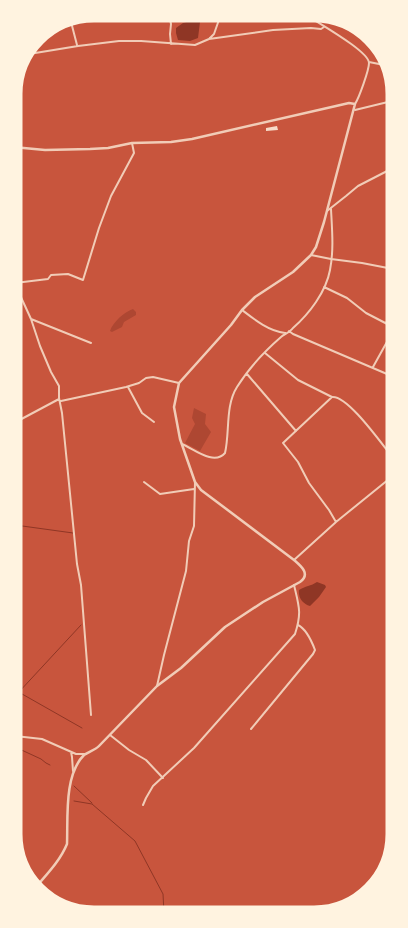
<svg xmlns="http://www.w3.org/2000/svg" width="408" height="928" font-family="Manrope,sans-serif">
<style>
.green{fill:#ae4732}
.water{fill:#8f3625}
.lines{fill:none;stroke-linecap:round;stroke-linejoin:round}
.stream{stroke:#8f3625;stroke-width:1}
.building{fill:#f7dbc8}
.minor{stroke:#f1ccb7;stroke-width:2}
.tertiary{stroke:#f1ccb7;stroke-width:2.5}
.rim{fill:none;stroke:#fff3e0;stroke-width:5}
</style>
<rect width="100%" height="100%" fill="#c8553d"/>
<path class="green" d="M133 309 136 312V315L124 322 122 327 112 332 110 331C113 322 124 312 133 309Z
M194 408 206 414 205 424 211 432 200 451 185 443 195 424 192 418Z"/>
<path class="water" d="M197 19 199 20 200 22 198 38 190 41 178 40 176 33V28L183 23Z
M317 582 325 585 326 587 319 597 310 606C303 604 298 598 299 590 305 586 311 586 317 582Z"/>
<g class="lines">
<path class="stream" d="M15 525 73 533
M15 690 82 728
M18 693 81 625
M15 747 41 759 46 763 50 765
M74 786 92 803
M74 801 92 804 135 841 163 894 164 913"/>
</g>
<path class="building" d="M277 126 278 130 266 131V128Z"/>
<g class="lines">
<path class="minor" d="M169 14 171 24 170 34 171 44
M305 14C316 22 369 51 369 63 369 70 359 98 355 104
M70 18 77 45
M209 39 214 34 221 14
M23 55 78 46 119 41H141L195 45 209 39 273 30 311 28 321 29 324 27
M369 62 389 66
M355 110 392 101
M327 211 346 196 358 186 393 168
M311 255 331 259 362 263 393 269
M14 282 31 319 40 346 51 372 59 386V398L62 413 77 564 81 585 91 715
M15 283 48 279 51 275 68 274 83 280 99 228 111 196 134 153 132 143
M324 287 347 298 366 313 393 327
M242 310C255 320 269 331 285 333
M31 319 91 343
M386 323 393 310
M289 331 293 334 387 374 388 377
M265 353 298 380 332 397C348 395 383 446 394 459
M373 367 388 340 392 326
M247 374 296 431
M128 387 142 413 154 422
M332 397 283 443 298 462 309 483 329 510 336 522
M61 401 126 387 139 383 146 378 153 377 179 383
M14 423 59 399
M182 444C194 449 214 466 225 453 230 432 225 406 237 387 248 369 265 351 281 337 285 334 290 332 293 328 309 314 326 292 330 270 334 250 332 229 331 209
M144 482 160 494 194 489
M294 560 336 522 394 475
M157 686 164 655 186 571 189 541 194 526 195 482
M251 729 313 654 315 650C312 642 306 629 298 625
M110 735 129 750 146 760 163 778
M15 736 42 739 76 754H86
M71 752 72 757 73 771
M143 805 146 798 153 786 194 748 295 634C302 613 299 606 294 585"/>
<path class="tertiary" d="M13 147 45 150 90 149 108 148 132 143 171 142 192 139 336 106 349 103 355 104 324 222 316 247 311 255 293 272 255 297 242 310 231 325 179 383 174 407 180 439 195 482 201 490 225 508 294 560C301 566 311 574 300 582L263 602 225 627 181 668 157 686 99 746C95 750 88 752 84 755 64 775 68 817 67 844 60 861 47 874 36 887"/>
</g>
<path d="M0 0H408V928H0ZM94 20H314A74 74 0 0 1 388 94V834A74 74 0 0 1 314 908H94A74 74 0 0 1 20 834V94A74 74 0 0 1 94 20Z" fill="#fff3e0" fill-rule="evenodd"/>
<path class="rim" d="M94 20H314A74 74 0 0 1 388 94V834A74 74 0 0 1 314 908H94A74 74 0 0 1 20 834V94A74 74 0 0 1 94 20Z"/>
</svg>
